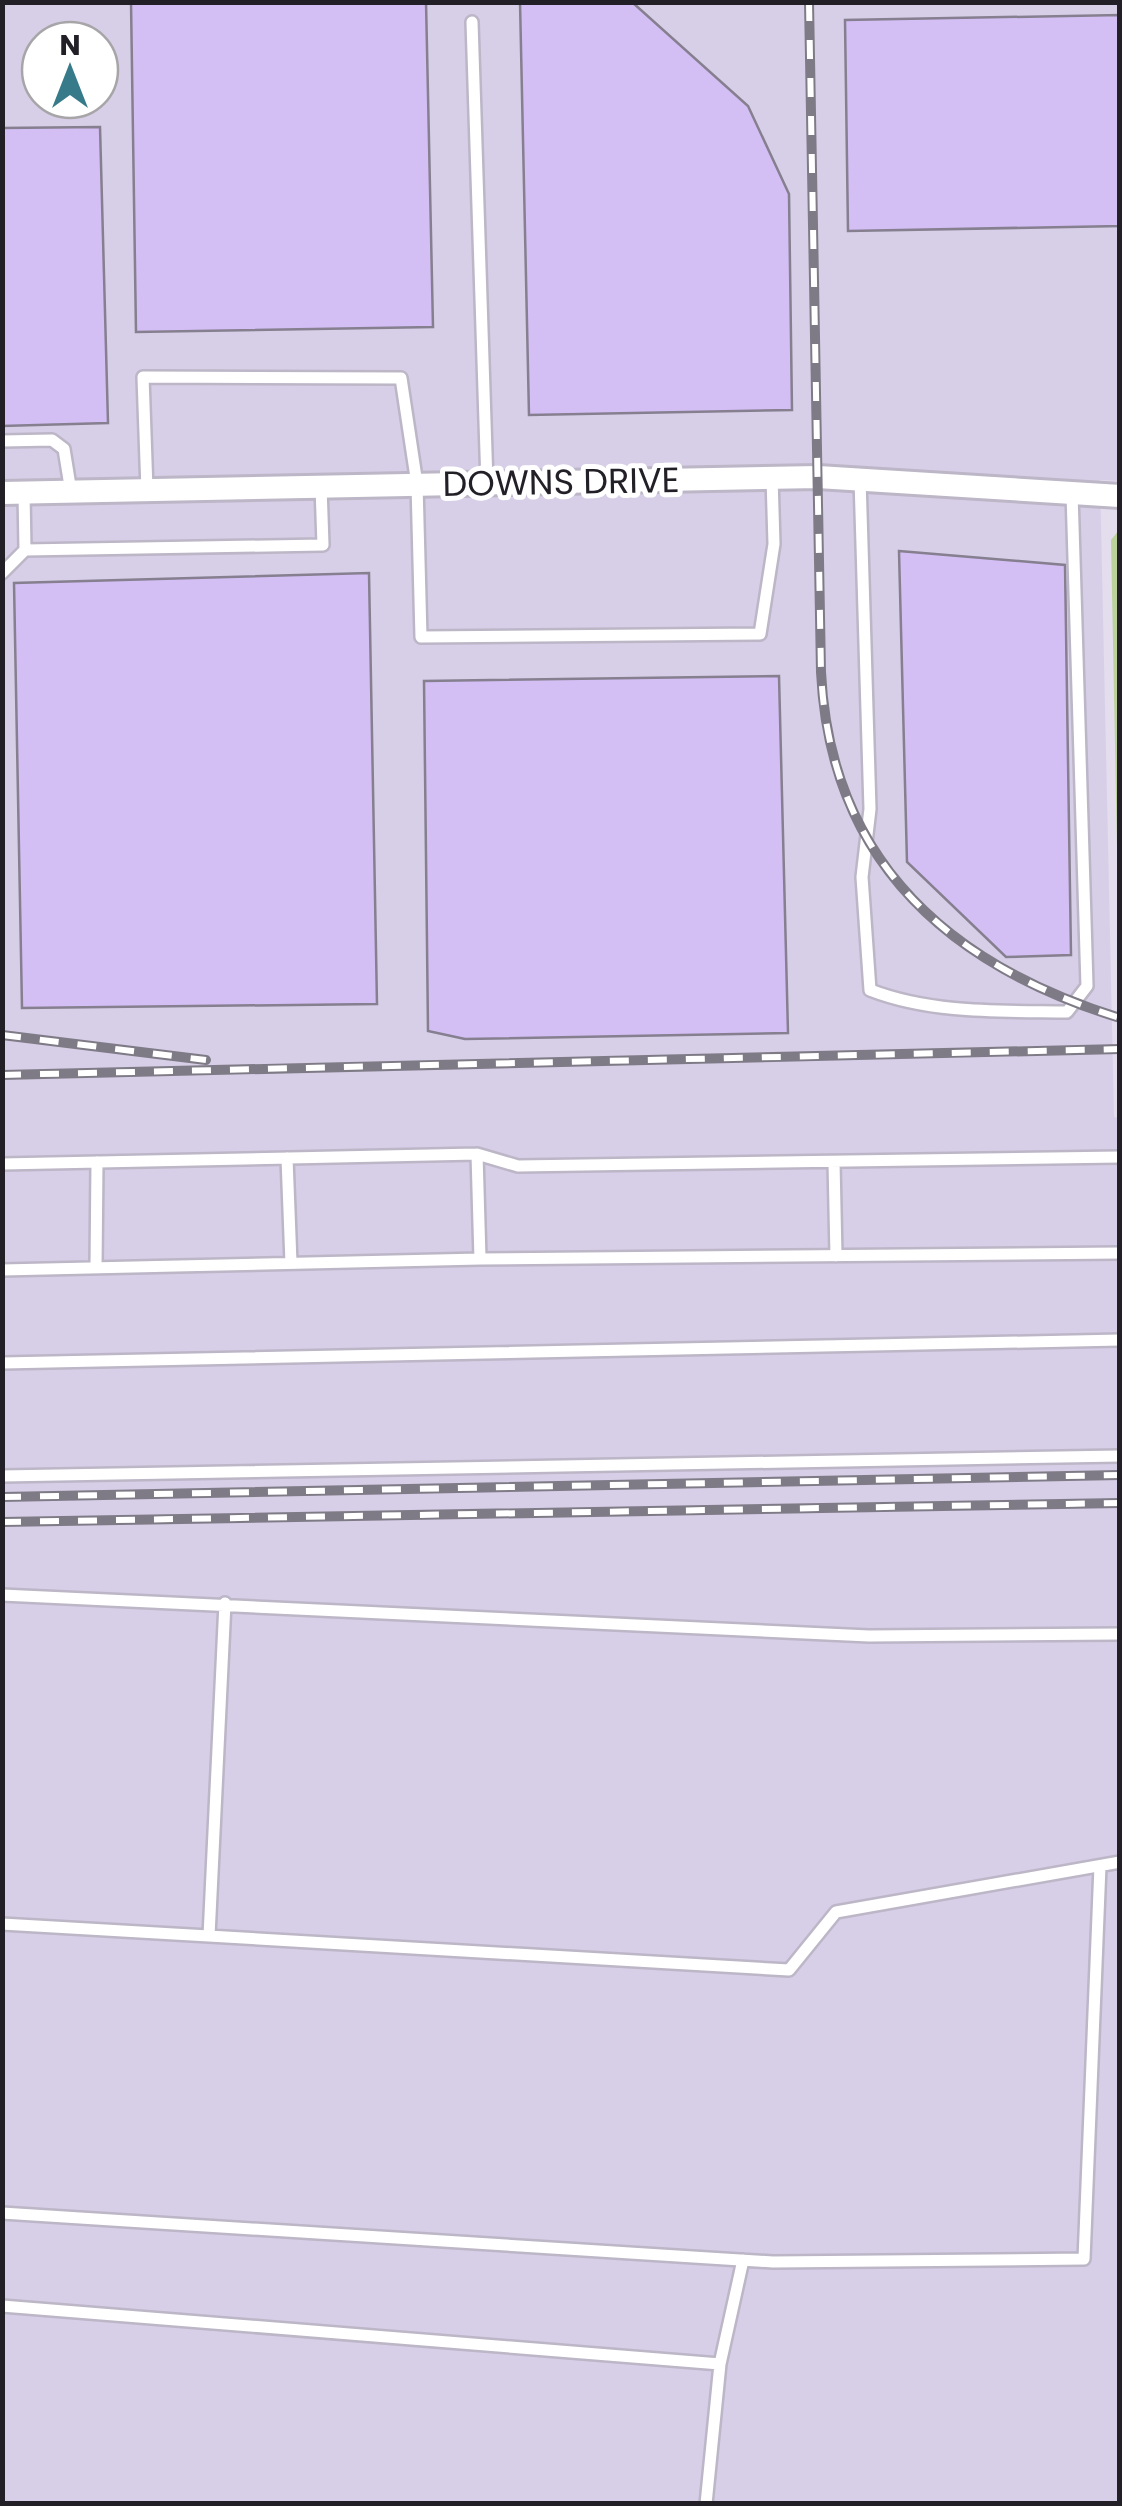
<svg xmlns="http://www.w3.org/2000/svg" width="1122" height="2506" font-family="Poppins,sans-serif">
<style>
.built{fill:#d7cfe7;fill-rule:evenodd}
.green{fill:#bcd29b}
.building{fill:#d4bff5;stroke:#857f8f;stroke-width:2.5}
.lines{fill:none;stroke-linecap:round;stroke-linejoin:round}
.lane-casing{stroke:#bcb6c7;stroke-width:16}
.street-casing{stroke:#bcb6c7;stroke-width:28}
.lane{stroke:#fff;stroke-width:11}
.street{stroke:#fff;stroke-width:22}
.rail-casing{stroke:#7f7b86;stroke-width:10}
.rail{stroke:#fff;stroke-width:6;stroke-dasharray:19;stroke-linecap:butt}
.labels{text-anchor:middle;stroke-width:10;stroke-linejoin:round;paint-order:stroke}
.street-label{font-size:35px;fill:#221f26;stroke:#fff}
</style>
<rect width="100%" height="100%" fill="#e3ddee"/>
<path class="built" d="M3 3H1119L1120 481 1100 480 1114 1117 1120 1118 1119 2503 3 2504ZM40 40H100V100H40Z"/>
<path class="green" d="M1119 530H1120L1119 952 1111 540Z"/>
<path class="building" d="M131 2H426L433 327 136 332Z
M520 2H632L748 106 789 194 792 410 529 415Z
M1120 15V226L848 231 845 20Z
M100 127 108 423 2 426V128Z
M899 551 1065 565 1071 955 1006 957 907 862Z
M369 573 377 1004 22 1008 14 583Z
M779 676 788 1033 465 1039 428 1031 424 681Z"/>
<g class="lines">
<defs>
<path id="lane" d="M472 22 487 483
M2 441 52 440 64 449 71 492
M860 479 870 809 862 877 870 990C932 1014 1001 1011 1067 1012L1087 986 1072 493
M147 490 143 377 401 378 417 484 421 637 760 634 774 544 772 477
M24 493 25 550 323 545 321 486
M2 573 25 550
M477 1154 480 1259 1120 1253
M287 1158 291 1263
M834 1162 836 1256
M2 1164 477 1154 518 1166 1120 1157
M96 1268 97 1162
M2 1270 480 1259
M2 1363 1120 1340
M2 1476 1120 1456
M2 1595 869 1636 1120 1634
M2 1924 789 1970 836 1912 1120 1862
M209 1936 225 1603
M2 2213 773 2262 1084 2259 1100 1866
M2 2306 720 2364 743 2260
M706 2504 720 2364"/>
<path id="street" d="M2 493 818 477 1120 496"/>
</defs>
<use href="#lane" class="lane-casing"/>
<use href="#street" class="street-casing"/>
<use href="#lane" class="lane"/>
<use href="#street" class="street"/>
<defs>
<path id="rail" d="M809 2 821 672C830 860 948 965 1120 1018
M2 1035 206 1060
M2 1075 1120 1049
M2 1497 1120 1475
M2 1522 1120 1503"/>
</defs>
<use href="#rail" class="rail-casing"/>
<use href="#rail" class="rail"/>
</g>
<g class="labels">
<g class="street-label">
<text transform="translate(561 482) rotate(-1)" y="12">DOWNS DRIVE</text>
</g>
</g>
<rect width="1122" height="2506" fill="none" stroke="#221f26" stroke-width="10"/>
<g transform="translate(70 70)"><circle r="48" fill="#ffffff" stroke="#a7a5a8" stroke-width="2.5"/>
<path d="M0-8L18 38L0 25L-18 38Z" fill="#377b8b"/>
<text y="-15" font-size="28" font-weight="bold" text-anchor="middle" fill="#221f26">N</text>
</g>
</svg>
